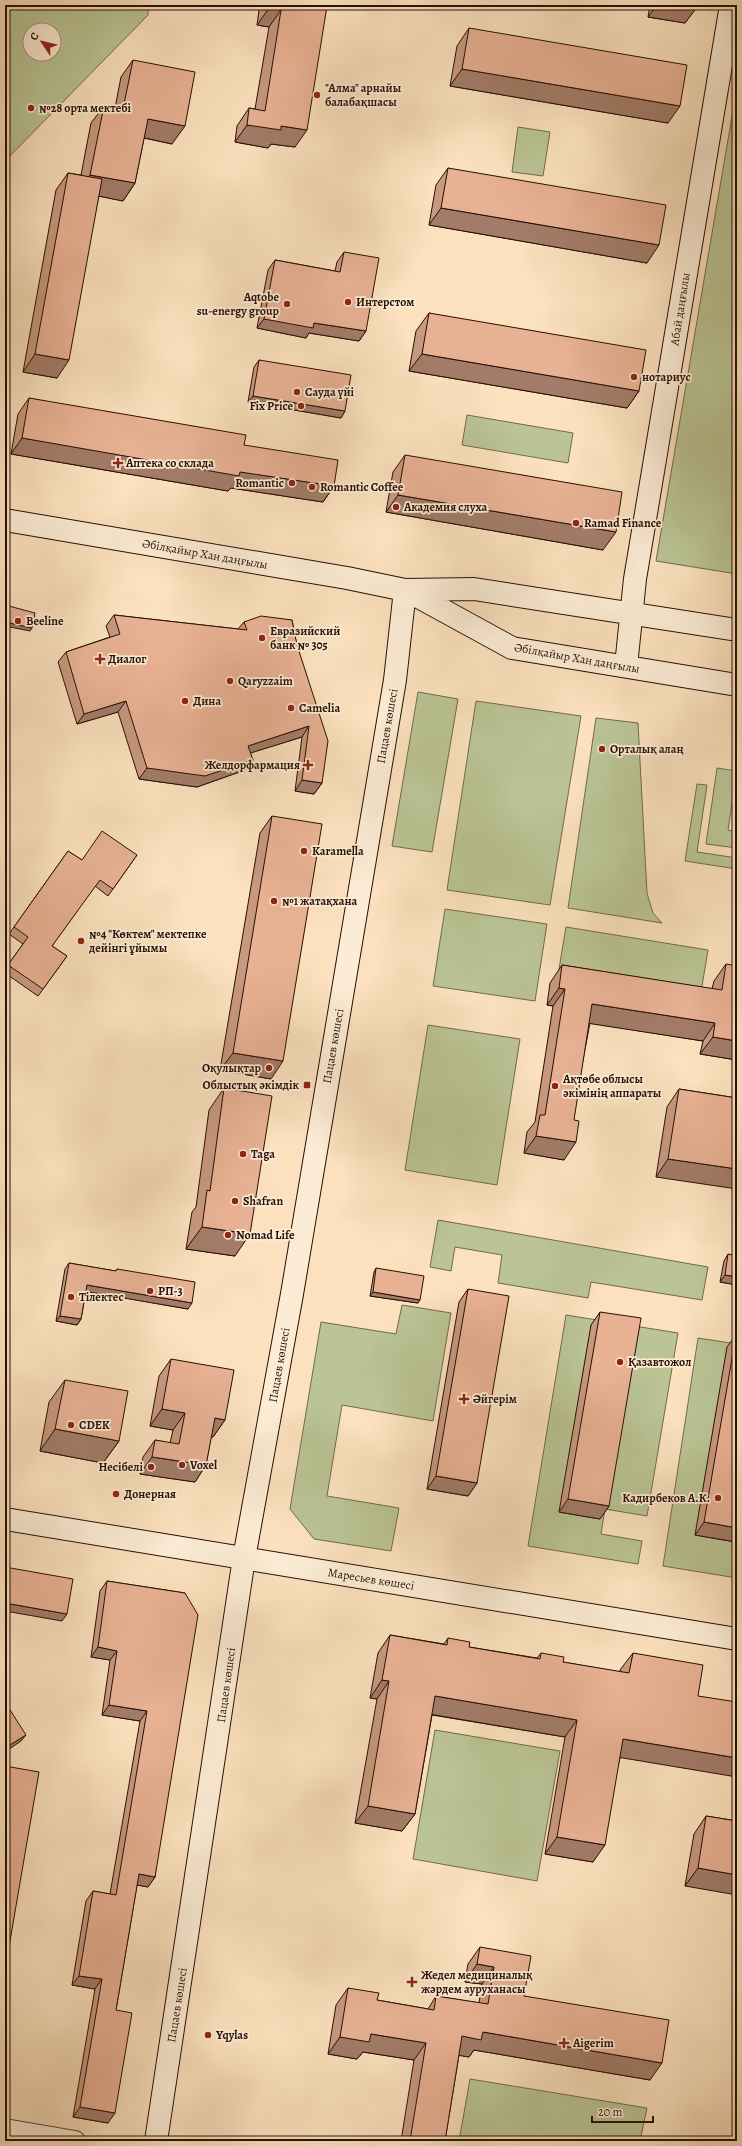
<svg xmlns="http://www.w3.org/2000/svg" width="742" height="2146" font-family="Alegreya,serif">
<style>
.green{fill:#bac495;stroke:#71694d;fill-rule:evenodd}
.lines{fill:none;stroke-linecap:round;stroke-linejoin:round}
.street-casing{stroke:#5d4333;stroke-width:22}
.secondary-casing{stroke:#280e05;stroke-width:24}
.street{stroke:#fcecd5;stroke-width:20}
.secondary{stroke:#fcecd5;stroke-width:22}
.wall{fill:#c8987f;stroke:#280e05}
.shaded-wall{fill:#a27c68;stroke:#280e05}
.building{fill:#e8b194;stroke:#280e05}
.poi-dot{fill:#8f2418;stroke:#fcecd5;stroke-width:1.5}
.labels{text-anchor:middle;stroke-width:3.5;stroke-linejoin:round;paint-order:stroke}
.poi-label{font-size:12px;font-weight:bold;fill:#280e05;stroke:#fcecd5;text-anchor:start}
.street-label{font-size:12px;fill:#280e05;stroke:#fcecd5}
</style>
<rect width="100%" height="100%" fill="#fbe1be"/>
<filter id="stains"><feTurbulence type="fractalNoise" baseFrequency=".005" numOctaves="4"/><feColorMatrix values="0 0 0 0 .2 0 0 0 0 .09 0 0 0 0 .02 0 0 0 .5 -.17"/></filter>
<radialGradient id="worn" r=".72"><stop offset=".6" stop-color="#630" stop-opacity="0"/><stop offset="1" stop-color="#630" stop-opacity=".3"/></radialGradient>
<path class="green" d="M5 5H148V15L5 161ZM30 30H54V54H30Z
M737 87V574L656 561Z
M518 127 550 132 543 176 512 172Z
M467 415 573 433 568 463 462 445Z
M418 692 458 699 432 852 392 846Z
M476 701 581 716 550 905 447 890Z
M596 718 638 723 647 893 653 913 662 923 568 908Z
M717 768 737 771 728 830 737 832V848L706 844Z
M697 784 707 785 697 852 737 858V869L685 861Z
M445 909 547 924 535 1001 433 986Z
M566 927 708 950 700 998 558 975Z
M428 1025 520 1039 497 1185 405 1170Z
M438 1220 708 1267 702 1300 591 1282 588 1298 498 1283 502 1255 455 1247 451 1271 430 1267Z
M402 1305 451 1313 433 1421 342 1405 327 1496 399 1508 391 1551 314 1539 290 1509 321 1322 396 1334Z
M566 1315 678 1333 647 1516 605 1509 601 1534 642 1541 638 1564 528 1546Z
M698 1338 737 1344V1578L663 1566Z
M435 1730 560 1751 537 1881 413 1859Z
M470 2079 647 2108 640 2141H459Z"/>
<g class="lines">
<defs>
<path id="street" d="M5 2129 75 2141"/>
<path id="secondary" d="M5 520 347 578 405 590 474 589 737 630
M406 590 512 648 737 685
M626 666 635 579 731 5
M5 1519 737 1639
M156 2141 244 1558 292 1294 395 680 405 590"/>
</defs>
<use href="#street" class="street-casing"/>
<use href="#secondary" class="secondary-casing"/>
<use href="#street" class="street"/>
<use href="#secondary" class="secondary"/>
</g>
<path class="wall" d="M262 5H318L295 147 271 144 268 148 235 142 237 126 249 108 255 109 269 27 257 25 259 10Z
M650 5H698L685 23 648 17Z
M469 28 668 123 450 86 457 46Z
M133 60 172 144 144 138 135 183 123 201 99 196 57 378 23 372 56 190 68 173 81 175 91 123 104 106 115 108 121 77Z
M448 168 647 263 429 225 436 185Z
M344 252 366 331 359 341 309 333 306 338 257 328 268 270 275 260 335 271 337 262Z
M429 313 639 391 627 408 409 371 416 331Z
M259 360 345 411 341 418 248 402 254 367Z
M29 398 244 445 334 486 323 502 231 488 228 491 11 454 18 414Z
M405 455 603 550 386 512 393 472Z
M114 615 238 629 244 622 292 620 322 783 314 794 295 791 302 737 250 753 253 760 245 770 197 787 139 779 118 712 77 724 58 662 66 652 110 637 106 626Z
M272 816 271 1079 220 1070 260 833Z
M68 851 82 860 137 855 108 896 95 886 52 946 67 956 38 996 5 973V969L23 944 9 934Z
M726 964 737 1060 700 1054 703 1041 590 1023 564 1160 524 1153 527 1132 535 1122 553 1006 547 1005 550 983 562 965 712 989 714 981Z
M224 1088 235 1256 186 1249 192 1212 196 1207 209 1110Z
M679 1089 737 1098 656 1177 667 1107Z
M728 1254 737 1285 720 1282 724 1261Z
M69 1263 115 1271 117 1269 188 1309 86 1291 81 1319 77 1325 56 1321 65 1269Z
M376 1268 418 1303 370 1296 374 1272Z
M468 1289 477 1483 468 1496 427 1489 459 1302Z
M600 1312 609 1506 600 1519 559 1512 591 1325Z
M736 1335V1542L695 1535 727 1347Z
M171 1359 225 1420 213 1437H211L206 1465 195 1482 140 1474 143 1457 155 1440 170 1443 173 1430 150 1426 159 1376Z
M65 1380 119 1441 103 1463 40 1451 49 1402Z
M107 1581 185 1593 155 1877 148 1887 137 1885 116 2010 108 2123 73 2117 95 1989 72 1985 86 1901 93 1891 110 1894 140 1721 102 1715 110 1660 91 1657 100 1591Z
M390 1635 444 1644 448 1638 469 1647 537 1658 541 1653 563 1662 620 1672V1670L633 1653 620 1758 593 1862 545 1854 565 1737 432 1715 415 1814 402 1831 355 1823 377 1699 370 1698 378 1653Z
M706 1816 737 1821 685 1886 694 1834Z
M480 1947 524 1996 650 2080 474 2050 469 2057 459 2055 445 2141H401L414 2060 363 2052 357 2059 328 2054 336 2005 348 1988 377 2000 428 2009 436 1996 479 2003 482 1984 465 1982 468 1964Z"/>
<path class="shaded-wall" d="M657 5H693L698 6 685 23 648 17Z
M269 8 281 10 269 27 257 25Z
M462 69 680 106 668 123 450 86Z
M148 119 185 126 172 144 136 136Z
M247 125 281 126 307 130 295 147 271 144 268 148 235 142Z
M90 175 135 183 123 201 78 192Z
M441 208 659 245 647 263 429 225Z
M264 319 314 323 366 331 359 341 309 333 306 338 257 328Z
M35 354 69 360 57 378 23 372Z
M422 354 639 391 627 408 409 371Z
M253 396 345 411 341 418 248 402Z
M22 438 334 486 323 502 231 488 228 491 11 454Z
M398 495 616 532 603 550 386 512Z
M5 622 32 628 30 631 5 626Z
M126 701 118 712 77 724 84 714Z
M309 726 302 737 241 756 248 746Z
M253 760 245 770 197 787 139 779 147 768Z
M302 780 322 783 314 794 295 791Z
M559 988 565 989 553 1006 547 1005Z
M592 1004 715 1023 703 1041 580 1022Z
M713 1037 737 1041V1060L700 1054Z
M233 1053 283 1061 271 1079 220 1070Z
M536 1136 576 1142 564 1160 524 1153Z
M668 1159 737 1169V1189L656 1177Z
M202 1227 250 1234 235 1256 186 1249Z
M725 1275 737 1277V1285L720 1282Z
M87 1285 192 1303 188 1309 83 1291Z
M373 1292 420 1300 418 1303 370 1296Z
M60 1316 81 1319 77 1325 56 1321Z
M162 1409 185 1413 173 1430 150 1426Z
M215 1418 225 1420 213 1437 203 1435Z
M55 1429 119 1441 103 1463 40 1451Z
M152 1457 206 1465 195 1482 140 1474Z
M436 1476 477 1483 468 1496 427 1489Z
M568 1499 609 1506 600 1519 559 1512Z
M704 1522 737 1528V1541L736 1542 695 1535Z
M5 1603 67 1614 62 1621 5 1611Z
M98 1647 117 1651 110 1660 91 1657Z
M382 1680 389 1681 377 1699 370 1698Z
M435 1696 577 1720 565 1737 423 1713Z
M109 1705 147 1711 140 1721 102 1715Z
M26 1735 21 1741 5 1752V1748Z
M623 1739 737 1758V1777L611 1756Z
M368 1806 415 1814 402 1831 355 1823Z
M557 1837 605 1845 593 1862 545 1854Z
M698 1868 737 1875V1895L685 1886Z
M139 1874 155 1877 148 1887 132 1884Z
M477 1964 494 1967 482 1984 465 1982Z
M79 1976 102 1979 95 1989 72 1985Z
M483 2032 662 2063 650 2080 474 2050 469 2057 450 2054 462 2036Z
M371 2034 426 2043 414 2060 363 2052 357 2059 328 2054 340 2037Z
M80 2107 115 2113 108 2123 73 2117Z"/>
<path class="building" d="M269 5H318L327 6 307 130 281 126V130L247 125 249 108 265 111 281 10 269 8Z
M469 28 687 65 680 106 462 69Z
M133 60 195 72 185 126 148 119 135 183 90 175 104 106 123 109Z
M448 168 666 205 659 245 441 208Z
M68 173 102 179 69 360 35 354Z
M344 252 379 258 366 331 314 323 313 328 264 319 275 260 340 272Z
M429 313 646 350 639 391 422 354Z
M259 360 351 375 345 411 253 396Z
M29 398 246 435 244 445 338 460 334 486 240 472 239 476 22 438Z
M405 455 622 492 616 532 398 495Z
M5 605 35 613 32 628 5 622Z
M114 615 247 630 244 622 261 616 292 620 297 645 328 741 322 783 302 780 309 726 248 746 253 760 205 776 147 768 126 701 84 714 66 652 120 634Z
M272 816 322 824 283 1061 233 1053Z
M102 831 137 855 113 889 100 880 52 946 67 956 43 989 8 965 28 937 14 927 68 851 82 860Z
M726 964 737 966V1041L713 1037 715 1023 592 1004 574 1120 579 1121 576 1142 536 1136 540 1115H545L565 989 559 988 562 965 722 990Z
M224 1088 272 1096 250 1234 202 1227 207 1190 210 1191Z
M679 1089 737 1098V1169L668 1159Z
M728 1254 737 1256V1277L725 1275Z
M69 1263 116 1271 117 1269 195 1282 192 1303 87 1285 81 1319 60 1316Z
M376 1268 424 1276 420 1300 373 1292Z
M468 1289 509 1296 477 1483 436 1476Z
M600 1312 641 1318 609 1506 568 1499Z
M736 1335H737V1528L704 1522Z
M171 1359 234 1370 225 1420 215 1418 206 1465 152 1457 155 1440 179 1444 185 1413 162 1409Z
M65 1380 128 1391 119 1441 55 1429Z
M5 1567 73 1579 67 1614 5 1603Z
M107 1581 185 1593 198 1615 155 1877 139 1874 116 2010 132 2013 115 2113 80 2107 102 1979 79 1976 93 1891 116 1895 147 1711 109 1705 117 1651 98 1647Z
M390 1635 447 1645 448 1638 470 1642 469 1647 540 1659 541 1653 564 1657 563 1662 629 1673 633 1653 703 1665 698 1696 737 1702V1758L623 1739 605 1845 557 1837 577 1720 435 1696 415 1814 368 1806 389 1681 382 1680Z
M5 1702 26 1735 5 1748Z
M5 1766 39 1772 5 1970Z
M706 1816 737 1821V1875L698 1868Z
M480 1947 531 1956 524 1996 669 2020 662 2063 483 2032 481 2040 462 2036 445 2141H410L426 2043 371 2034 369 2042 340 2037 348 1988 379 1993 377 2000 434 2010 436 1996 488 2004 494 1967 477 1964Z"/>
<g class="poi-dot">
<circle cx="317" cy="95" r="4"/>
<circle cx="31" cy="108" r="4"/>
<circle cx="348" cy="302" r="4"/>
<circle cx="287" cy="304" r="4"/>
<circle cx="634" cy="377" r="4"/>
<circle cx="297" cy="392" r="4"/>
<circle cx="301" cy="406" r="4"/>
<path d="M116 457h4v4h4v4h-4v4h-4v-4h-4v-4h4z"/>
<circle cx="292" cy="483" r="4"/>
<circle cx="312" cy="487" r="4"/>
<circle cx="396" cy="507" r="4"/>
<circle cx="576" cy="523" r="4"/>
<circle cx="18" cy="621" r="4"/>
<circle cx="262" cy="638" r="4"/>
<path d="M98 653h4v4h4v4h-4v4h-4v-4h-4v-4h4z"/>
<circle cx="230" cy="681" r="4"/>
<circle cx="185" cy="701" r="4"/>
<circle cx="291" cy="708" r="4"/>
<circle cx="602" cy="749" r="4"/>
<path d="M306 759h4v4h4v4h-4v4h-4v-4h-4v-4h4z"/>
<circle cx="304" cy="851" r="4"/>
<circle cx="274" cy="901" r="4"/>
<circle cx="81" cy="941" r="4"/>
<circle cx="269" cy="1068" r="4"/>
<rect x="303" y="1081" width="8" height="8" rx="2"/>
<circle cx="555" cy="1086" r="4"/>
<circle cx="243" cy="1154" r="4"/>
<circle cx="235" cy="1201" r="4"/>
<circle cx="228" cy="1235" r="4"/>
<circle cx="150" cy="1291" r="4"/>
<circle cx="71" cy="1297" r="4"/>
<circle cx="620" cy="1362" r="4"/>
<path d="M462 1393h4v4h4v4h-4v4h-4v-4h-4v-4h4z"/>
<circle cx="71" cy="1425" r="4"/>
<circle cx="182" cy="1465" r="4"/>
<circle cx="151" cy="1467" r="4"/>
<circle cx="116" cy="1494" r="4"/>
<circle cx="718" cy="1498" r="4"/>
<path d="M410 1976h4v4h4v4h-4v4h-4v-4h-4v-4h4z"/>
<circle cx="208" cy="2035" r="4"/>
<path d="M562 2037h4v4h4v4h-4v4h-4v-4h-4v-4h4z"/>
</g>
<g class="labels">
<g class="poi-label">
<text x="325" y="92">"Алма" арнайы<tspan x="325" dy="14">балабақшасы</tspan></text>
<text x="39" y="112">№28 орта мектебі</text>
<text x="279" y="301" text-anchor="end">Aqtobe<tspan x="279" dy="14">su-energy group</tspan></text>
<text x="356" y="306">Интерстом</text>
<text x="642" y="381">нотариус</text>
<text x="305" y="396">Сауда үйі</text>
<text x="293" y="410" text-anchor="end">Fix Price</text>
<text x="126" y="467">Аптека со склада</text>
<text x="284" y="487" text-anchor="end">Romantic</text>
<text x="320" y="491">Romantic Coffee</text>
<text x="404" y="511">Академия слуха</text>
<text x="584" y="527">Ramad Finance</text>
<text x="26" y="625">Beeline</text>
<text x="270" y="635">Евразийский<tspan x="270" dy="14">банк № 305</tspan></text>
<text x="108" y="663">Диалог</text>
<text x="238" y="685">Qaryzzaim</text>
<text x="193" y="705">Дина</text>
<text x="299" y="712">Camelia</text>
<text x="610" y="753">Орталық алаң</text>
<text x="300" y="769" text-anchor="end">Желдорфармация</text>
<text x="312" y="855">Karamella</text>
<text x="282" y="905">№1 жатақхана</text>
<text x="89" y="938">№4 "Көктем" мектепке<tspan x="89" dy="14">дейінгі ұйымы</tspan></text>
<text x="261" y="1072" text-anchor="end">Оқулықтар</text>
<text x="563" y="1083">Ақтөбе облысы<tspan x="563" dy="14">әкімінің аппараты</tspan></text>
<text x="299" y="1089" text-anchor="end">Облыстық әкімдік</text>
<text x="251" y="1158">Taga</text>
<text x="243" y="1205">Shafran</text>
<text x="236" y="1239">Nomad Life</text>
<text x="158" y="1295">РП-3</text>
<text x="79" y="1301">Тілектес</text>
<text x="628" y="1366">Қазавтожол</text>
<text x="473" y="1403">Әйгерім</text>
<text x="79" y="1429">CDEK</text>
<text x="190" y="1469">Voxel</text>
<text x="143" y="1471" text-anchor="end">Несібелі</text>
<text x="124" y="1498">Донерная</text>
<text x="710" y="1502" text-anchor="end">Кадирбеков А.К.</text>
<text x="421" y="1979">Жедел медициналық<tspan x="421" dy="14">жәрдем ауруханасы</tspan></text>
<text x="216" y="2039">Yqylas</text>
<text x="573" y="2047">Aigerim</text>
</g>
<g class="street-label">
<text transform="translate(680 309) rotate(-81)" y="4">Абай даңғылы</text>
<text transform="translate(205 554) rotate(10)" y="4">Әбілқайыр Хан даңғылы</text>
<text transform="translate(577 658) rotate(10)" y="4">Әбілқайыр Хан даңғылы</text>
<text transform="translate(387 726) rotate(-80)" y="4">Пацаев көшесі</text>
<text transform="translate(333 1046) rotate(-80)" y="4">Пацаев көшесі</text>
<text transform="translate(279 1365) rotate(-80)" y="4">Пацаев көшесі</text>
<text transform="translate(371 1579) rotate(9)" y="4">Маресьев көшесі</text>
<text transform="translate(226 1685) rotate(-82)" y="4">Пацаев көшесі</text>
<text transform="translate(177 2005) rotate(-81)" y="4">Пацаев көшесі</text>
</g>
</g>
<rect width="742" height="2146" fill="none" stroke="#fbe1be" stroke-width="20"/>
<rect x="6" y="6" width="730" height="2134" fill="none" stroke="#280e05" stroke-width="2"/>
<rect x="10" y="10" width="722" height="2126" fill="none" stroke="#280e05"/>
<g transform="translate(42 42) rotate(305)"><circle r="19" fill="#fcecd5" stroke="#a79382"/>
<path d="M0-3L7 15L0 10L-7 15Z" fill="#8f2418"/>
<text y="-6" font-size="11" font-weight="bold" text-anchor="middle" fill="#280e05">С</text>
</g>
<path d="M592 2116v6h61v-6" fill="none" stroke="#280e05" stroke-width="2"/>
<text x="598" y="2116" font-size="12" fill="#280e05" stroke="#fcecd5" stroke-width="3" paint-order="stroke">20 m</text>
<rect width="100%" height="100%" filter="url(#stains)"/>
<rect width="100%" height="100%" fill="url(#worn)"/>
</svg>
